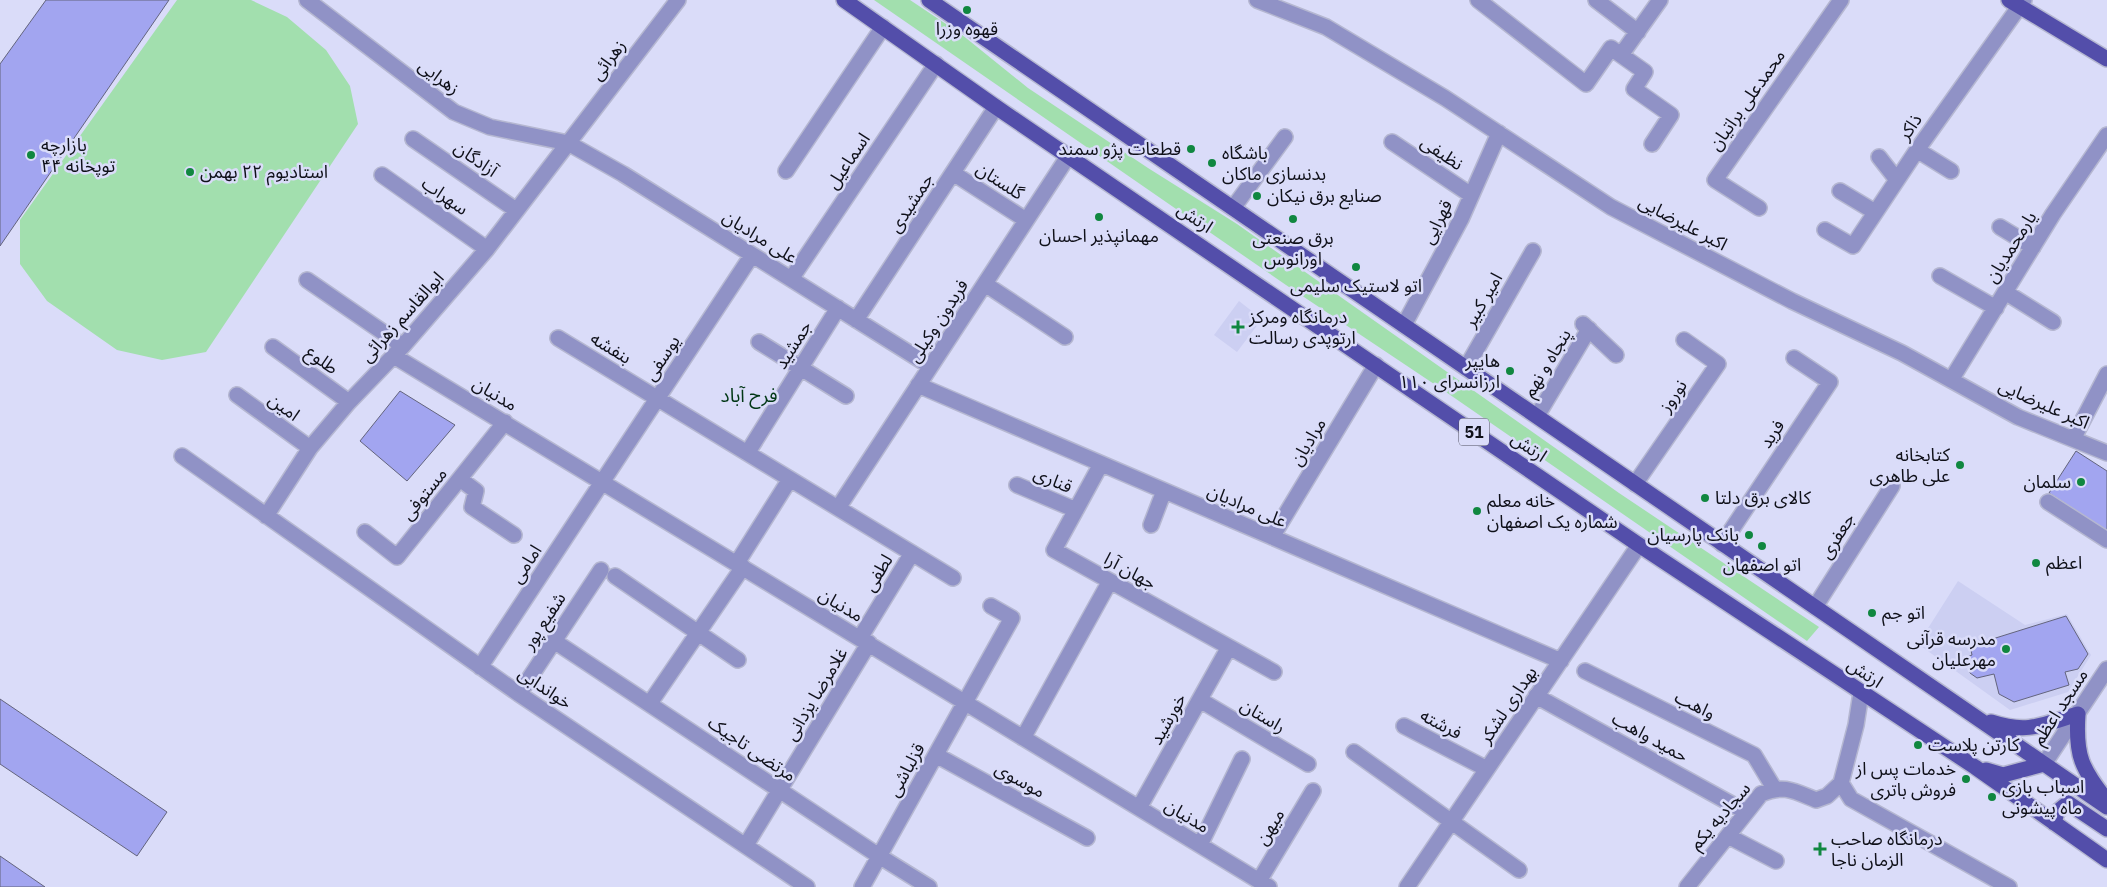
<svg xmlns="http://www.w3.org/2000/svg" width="2107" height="887" font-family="'IBM Plex Sans','Noto Sans Arabic',sans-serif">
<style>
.built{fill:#cccff2}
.green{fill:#a2dfae}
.building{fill:#a2a5f0;stroke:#63647d}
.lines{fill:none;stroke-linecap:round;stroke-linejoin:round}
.minor-casing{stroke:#b5b7d1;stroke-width:18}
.major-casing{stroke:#b5b7d1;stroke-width:18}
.minor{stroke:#9092c6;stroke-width:15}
.major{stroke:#534eaa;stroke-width:15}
.poi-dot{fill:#108740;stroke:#dadcf9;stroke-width:2}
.labels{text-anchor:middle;stroke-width:5;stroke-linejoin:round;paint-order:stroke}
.shield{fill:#dadcf9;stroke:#4c4d5c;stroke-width:1}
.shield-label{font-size:16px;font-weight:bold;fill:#0f1019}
.poi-label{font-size:18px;fill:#0f1019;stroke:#dadcf9;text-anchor:start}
.street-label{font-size:18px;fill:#0f1019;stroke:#dadcf9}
.neighbourhood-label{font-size:19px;fill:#013715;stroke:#dadcf9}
</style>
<rect width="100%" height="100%" fill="#dadcf9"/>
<path class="built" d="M1239 301 1262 319 1237 352 1214 335Z
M1958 581 2025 625 2067 614 2091 655 2068 692 2010 710 1918 644Z"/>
<path class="green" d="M177 0H251L287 17 326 50 350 86 358 124 206 352 162 360 117 350 47 301 20 264V220Z
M874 0H910L961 34 1028 88 1148 168 1237 224 1619 493 1819 627 1807 641 1443 390 1286 285Z"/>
<path class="building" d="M46 0H169L0 246V64Z
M400 391 455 425 407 481 360 441Z
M2076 451 2107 471V531L2049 493Z
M2066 616 2088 654 2078 669 2065 672 2069 685 2014 702 1999 694 1994 674 1977 678 1970 673 1965 658 1972 655 1970 646Z
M0 699 167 812 137 856 0 764Z
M0 856 45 887H0Z"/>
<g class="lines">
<defs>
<path id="minor" d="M307 0 454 112 490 127 568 143 623 174 930 366
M1257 0 1326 27 1445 98 1611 207 1792 301 1902 353 2018 417 2107 453
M1478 0 1586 84 1611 48 1645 72 1634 89 1671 115 1652 144
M1596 0 1638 32
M1621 55 1660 0
M413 139 516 210
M1392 142 1471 195
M1917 150 1951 171
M1879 157 1897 180
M786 171 883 27
M953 173 1026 220
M382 175 487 249
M1840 191 1875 212
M1233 208 1285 137
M1759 208 1715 180 1841 0
M2000 227 2033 247
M1825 230 1853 246 1917 150 2024 0
M1940 276 1996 308
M791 279 936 64
M307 280 403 346
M985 284 1065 337
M2005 292 2053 322
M856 320 996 107
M1583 324 1616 355
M1404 325 1461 219 1499 133
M558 338 953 578
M759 342 846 396
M273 347 349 402
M394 356 1269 887
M1466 368 1533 251
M1951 380 2053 214 2107 135
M918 385 1561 661
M237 395 310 448
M1537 416 1589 329
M2073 439 2107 374
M748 452 838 308
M182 456 519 694 807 887
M1101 464 1054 550 1274 672
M460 479 476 491 472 507 514 535
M1635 484 1718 364 1684 340
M1017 485 1076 510
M2048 502 2107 540
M838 508 1069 155
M266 516 310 448 349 402 403 346 487 249 678 0
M1151 525 1164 491
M365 532 397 557 505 422
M1272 537 1376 365
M1722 544 1830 382 1794 358
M737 563 790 479
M615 576 738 660
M1815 607 1892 486
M860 638 912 553
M554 641 879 856 929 887
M480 667 752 255
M1585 671 1754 755 1774 788
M519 694 601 570
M1536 696 1746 812
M1200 700 1308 764
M650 703 743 567
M1404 726 1487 769
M1023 738 1110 581
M1354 752 1519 870
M936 755 1087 838
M2044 764 2107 669
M1841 783 1851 799 2009 887
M1139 808 1229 647
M1728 836 1776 861
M746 845 869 643
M1200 845 1242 759
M1259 881 1313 791
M862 887 1012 618 991 606
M1407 887 1639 545
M1687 887 1761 794C1784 784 1794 791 1816 800L1827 796 1841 783 1856 725 1861 693"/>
<path id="major" d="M844 0 996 107 1639 545 1975 767 2107 860
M929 0 2107 807
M2009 0 2107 59
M1991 722C2028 734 2042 725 2078 714 2075 757 2082 768 2107 801
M1986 770 2003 775 2044 764
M2054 823 2057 812 2068 803 2107 829"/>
</defs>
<use href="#minor" class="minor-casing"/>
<use href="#major" class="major-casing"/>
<use href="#minor" class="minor"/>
<use href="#major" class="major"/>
</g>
<g class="poi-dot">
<circle cx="967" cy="10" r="5"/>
<circle cx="1191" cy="149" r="5"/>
<circle cx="31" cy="155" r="5"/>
<circle cx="1212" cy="163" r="5"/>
<circle cx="190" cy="172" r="5"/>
<circle cx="1257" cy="196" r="5"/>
<circle cx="1099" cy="217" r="5"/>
<circle cx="1293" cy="219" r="5"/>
<circle cx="1356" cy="267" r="5"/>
<path d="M1235.5 319.5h5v5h5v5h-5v5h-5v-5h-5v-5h5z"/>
<circle cx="1510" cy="371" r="5"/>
<circle cx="1960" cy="465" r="5"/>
<circle cx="2081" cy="482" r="5"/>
<circle cx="1705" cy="498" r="5"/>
<circle cx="1477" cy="511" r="5"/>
<circle cx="1749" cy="535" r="5"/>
<circle cx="1762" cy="546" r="5"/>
<circle cx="2036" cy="563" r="5"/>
<circle cx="1872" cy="613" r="5"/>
<circle cx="2006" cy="649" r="5"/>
<circle cx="1918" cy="745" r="5"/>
<circle cx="1966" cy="779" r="5"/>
<circle cx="1992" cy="797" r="5"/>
<path d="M1817.5 841.5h5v5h5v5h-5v5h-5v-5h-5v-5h5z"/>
</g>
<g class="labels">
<rect class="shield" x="1459" y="418.5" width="30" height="27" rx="4"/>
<g class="shield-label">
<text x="1474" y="438">51</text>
</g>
<g class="poi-label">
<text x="967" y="35" text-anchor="middle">قهوه وزرا</text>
<text x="41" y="151">بازارچه<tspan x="41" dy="21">توپخانه ۴۴</tspan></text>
<text x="1181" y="155" text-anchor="end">قطعات پژو سمند</text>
<text x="1222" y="159">باشگاه<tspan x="1222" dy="21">بدنسازی ماکان</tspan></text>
<text x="200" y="178">استادیوم ۲۲ بهمن</text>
<text x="1267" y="202">صنایع برق نیکان</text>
<text x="1099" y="242" text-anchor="middle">مهمانپذیر احسان</text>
<text x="1293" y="244" text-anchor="middle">برق صنعتی<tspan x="1293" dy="21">اورانوس</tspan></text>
<text x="1356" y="292" text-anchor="middle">اتو لاستیک سلیمی</text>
<text x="1249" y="323">درمانگاه ومرکز<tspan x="1249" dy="21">ارتوپدی رسالت</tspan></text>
<text x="1500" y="367" text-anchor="end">هایپر<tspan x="1500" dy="21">ارزانسرای ۱۱۰</tspan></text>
<text x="1950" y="461" text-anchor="end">کتابخانه<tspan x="1950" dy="21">علی طاهری</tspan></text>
<text x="2071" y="488" text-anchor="end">سلمان</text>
<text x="1715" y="504">کالای برق دلتا</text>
<text x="1487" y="507">خانه معلم<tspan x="1487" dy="21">شماره یک اصفهان</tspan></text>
<text x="1739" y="541" text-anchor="end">بانک پارسیان</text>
<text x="2046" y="569">اعظم</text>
<text x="1762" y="571" text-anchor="middle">اتو اصفهان</text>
<text x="1882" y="619">اتو جم</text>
<text x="1996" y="645" text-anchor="end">مدرسه قرآنی<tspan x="1996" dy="21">مهرعلیان</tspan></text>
<text x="1928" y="751">کارتن پلاست</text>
<text x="1956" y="775" text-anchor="end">خدمات پس از<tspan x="1956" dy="21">فروش باتری</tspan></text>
<text x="2002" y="793">اسباب بازی<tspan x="2002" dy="21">ماه پیشونی</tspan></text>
<text x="1831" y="845">درمانگاه صاحب<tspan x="1831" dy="21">الزمان ناجا</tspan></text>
</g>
<g class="street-label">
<text transform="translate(608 60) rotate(-53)" y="6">زهرائی</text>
<text transform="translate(439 77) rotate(37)" y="6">زهرایی</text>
<text transform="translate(1747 100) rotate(-55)" y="6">محمدعلی براتیان</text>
<text transform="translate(1910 127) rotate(-55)" y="6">ذاکر</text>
<text transform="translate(1442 153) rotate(34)" y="6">نظیفی</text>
<text transform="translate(476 159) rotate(35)" y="6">آزادگان</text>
<text transform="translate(848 161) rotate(-56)" y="6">اسماعیل</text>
<text transform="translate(1000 181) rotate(33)" y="6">گلستان</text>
<text transform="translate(445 196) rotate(35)" y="6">سهراب</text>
<text transform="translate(911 203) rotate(-57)" y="6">جمشیدی</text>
<text transform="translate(1195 218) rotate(34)" y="6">ارتش</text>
<text transform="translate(1437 222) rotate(-63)" y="6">قهرایی</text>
<text transform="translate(1683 223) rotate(28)" y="6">اکبر علیرضایی</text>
<text transform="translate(760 237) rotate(32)" y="6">علی مرادیان</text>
<text transform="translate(2011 247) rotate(-58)" y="6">یارمحمدیان</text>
<text transform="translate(1483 300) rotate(-60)" y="6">امیر کبیر</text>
<text transform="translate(402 317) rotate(-48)" y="6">ابوالقاسم زهرائی</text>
<text transform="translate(938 321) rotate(-57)" y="6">فریدون وکیلی</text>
<text transform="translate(793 345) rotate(-58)" y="6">جمشید</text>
<text transform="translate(611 348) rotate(31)" y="6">بنفشه</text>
<text transform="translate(662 358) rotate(-57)" y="6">یوسفی</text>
<text transform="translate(322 360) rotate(36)" y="6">طلوع</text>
<text transform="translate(1547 363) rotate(-59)" y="6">پنجاه و نهم</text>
<text transform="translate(495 394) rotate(31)" y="6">مدنیان</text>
<text transform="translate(1673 396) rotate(-56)" y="6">نوروز</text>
<text transform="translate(2044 404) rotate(24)" y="6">اکبر علیرضایی</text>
<text transform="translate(284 407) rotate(36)" y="6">امین</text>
<text transform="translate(1772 434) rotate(-56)" y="6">فرید</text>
<text transform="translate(1308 442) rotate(-59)" y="6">مرادیان</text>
<text transform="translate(1529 447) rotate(34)" y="6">ارتش</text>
<text transform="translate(1053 480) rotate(23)" y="6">قناری</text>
<text transform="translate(424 494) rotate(-51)" y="6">مستوفی</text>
<text transform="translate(1247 506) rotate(23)" y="6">علی مرادیان</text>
<text transform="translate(1837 536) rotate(-58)" y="6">جعفری</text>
<text transform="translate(526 564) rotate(-57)" y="6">امامی</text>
<text transform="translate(1130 571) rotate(29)" y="6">جهان آرا</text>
<text transform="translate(878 573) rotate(-59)" y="6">لطفی</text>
<text transform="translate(841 605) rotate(31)" y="6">مدنیان</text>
<text transform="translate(544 621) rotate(-57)" y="6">شفیع پور</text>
<text transform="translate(1865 673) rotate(34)" y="6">ارتش</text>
<text transform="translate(545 688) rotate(34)" y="6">خواندابی</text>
<text transform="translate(816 694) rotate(-59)" y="6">غلامرضا یزدانی</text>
<text transform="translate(1508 705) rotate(-56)" y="6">بهداری لشکر</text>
<text transform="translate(1695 705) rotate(26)" y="6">واهب</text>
<text transform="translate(2060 707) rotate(-57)" y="6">مسجد اعظم</text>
<text transform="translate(1263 716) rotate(31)" y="6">راستان</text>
<text transform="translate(1168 719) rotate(-61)" y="6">خورشید</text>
<text transform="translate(1441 724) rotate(28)" y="6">فرشته</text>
<text transform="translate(1650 737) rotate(29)" y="6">حمید واهب</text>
<text transform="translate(752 749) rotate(34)" y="6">مرتضی تاجیک</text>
<text transform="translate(906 770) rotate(-61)" y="6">قزلباشی</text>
<text transform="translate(1020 780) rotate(29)" y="6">موسوی</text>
<text transform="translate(1187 816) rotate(31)" y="6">مدنیان</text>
<text transform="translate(1720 816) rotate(-49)" y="6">سجادیه یکم</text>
<text transform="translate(1270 827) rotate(-59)" y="6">میهن</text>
</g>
<g class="neighbourhood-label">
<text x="749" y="402">فرح آباد</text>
</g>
</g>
</svg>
